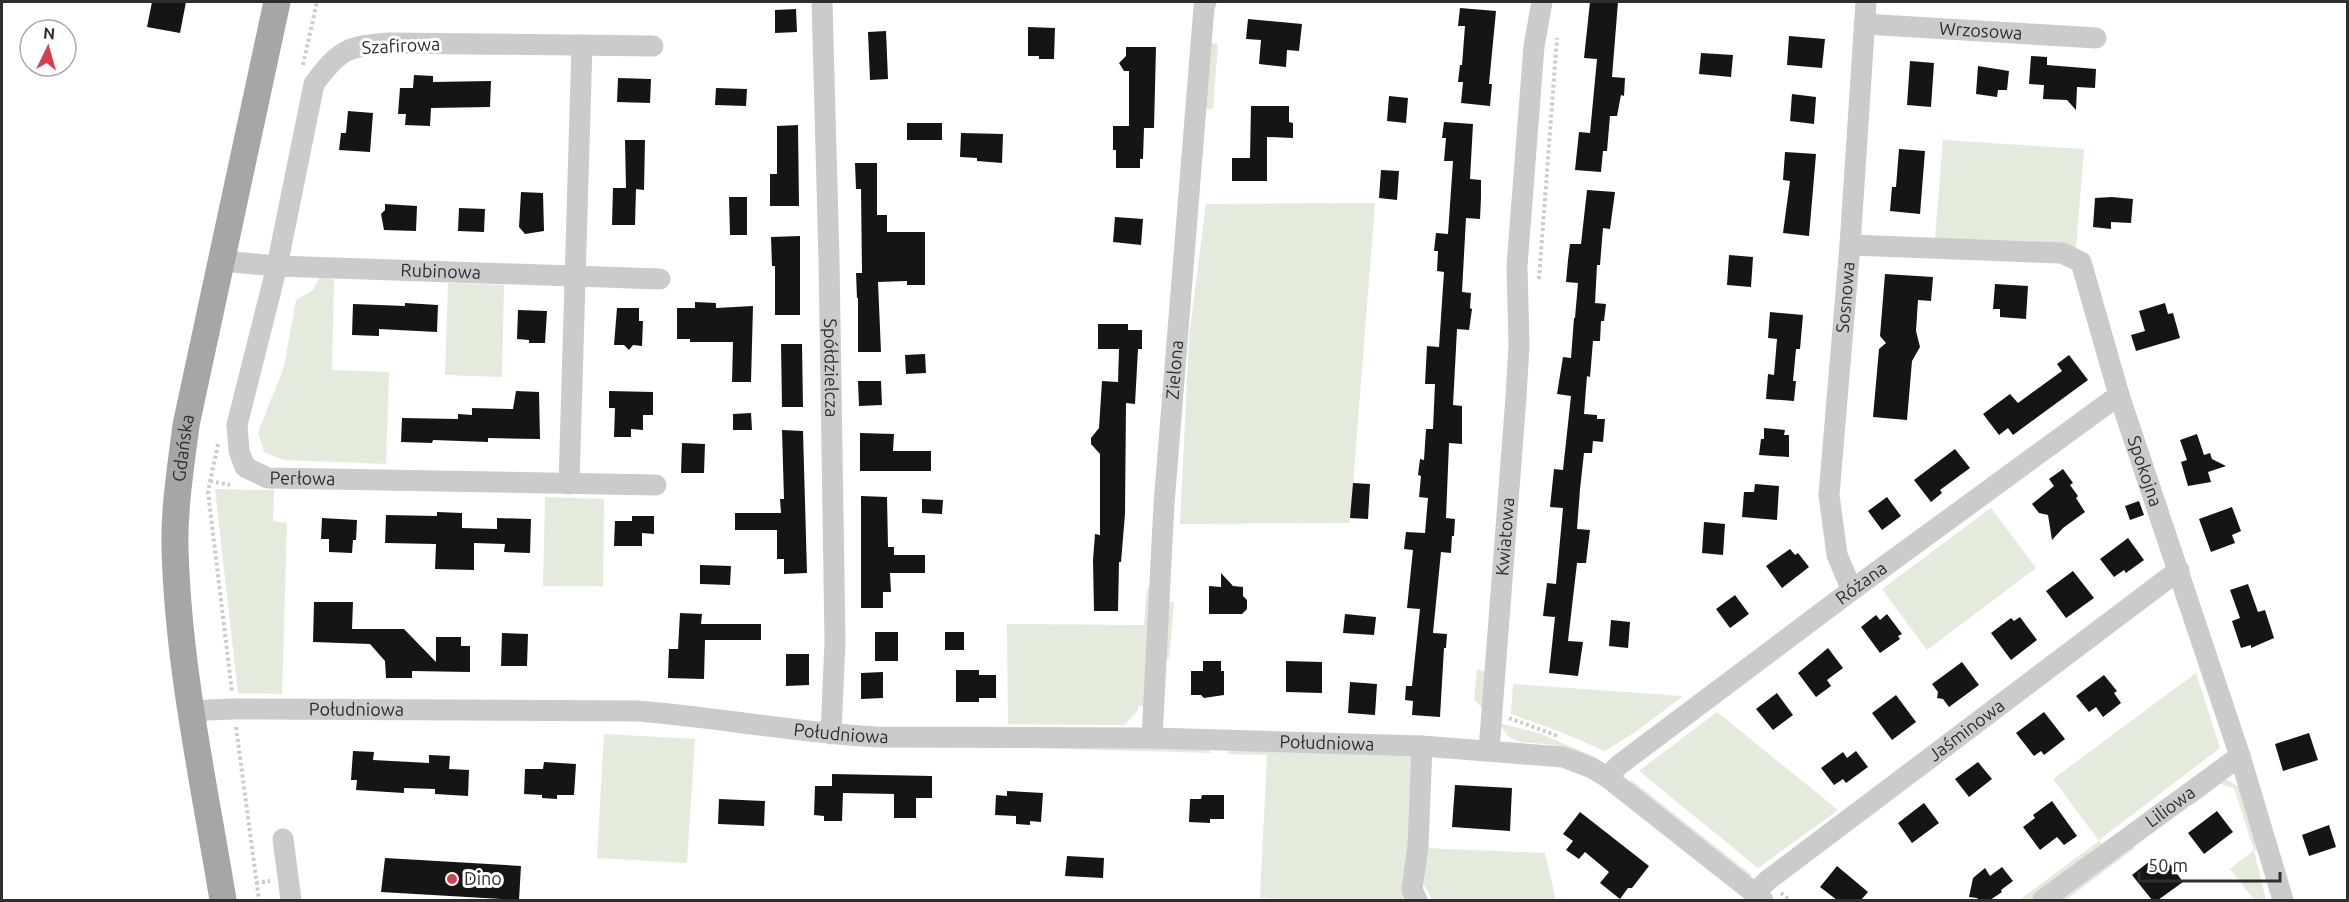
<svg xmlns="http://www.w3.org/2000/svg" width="2349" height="902" font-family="Ubuntu,sans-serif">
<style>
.green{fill:#e4eadc}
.building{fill:#151515}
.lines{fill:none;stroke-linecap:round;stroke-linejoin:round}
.path{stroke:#cbcbcb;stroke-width:4;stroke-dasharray:3 3;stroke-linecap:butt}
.minor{stroke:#cbcbcb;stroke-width:21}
.major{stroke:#a6a6a6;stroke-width:27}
.poi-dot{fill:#d63e52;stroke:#fff;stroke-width:2}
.labels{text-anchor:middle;stroke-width:6;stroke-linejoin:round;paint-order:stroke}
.street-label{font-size:18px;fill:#2e2e2e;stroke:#fff}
.poi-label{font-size:18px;fill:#2e2e2e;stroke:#fff;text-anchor:start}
</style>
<rect width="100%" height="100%" fill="#fff"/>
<path class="green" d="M1206 42 1218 44 1213 109 1200 108Z
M1943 140 2084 149 2076 248 1935 238Z
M1375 203 1350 523 1180 524 1189 337 1206 204Z
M319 278 334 279 332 370 389 372 386 464 284 460 264 452 258 432 284 367 296 300 313 290Z
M448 283 504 285 502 377 445 375Z
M215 489 274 490 273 521 287 523 282 694 238 693Z
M545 497 604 499 603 586H543Z
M1991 508 2036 568 1927 650 1882 589Z
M1147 588 1152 589 1145 706H1138V710L1124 725 1008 724 1007 624 1144 625Z
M1166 602H1174L1169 659 1162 658Z
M1477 670 1486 671 1484 710 1474 699Z
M2196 673 2220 748 2099 840 2104 848 2031 900H2019L2099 841 2053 779Z
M1513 684 1683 696 1634 733 1605 751 1558 731 1511 714Z
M1717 712 1838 810 1758 868 1639 771Z
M1498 723 1539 733 1602 760 1554 745 1520 742 1509 737Z
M604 734 695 739 687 863 597 858Z
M1034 746 1206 747 1211 753 1033 748Z
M1231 748 1416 754 1407 900H1312L1260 898 1267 755 1227 754Z
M1630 779 1753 876H1749L1631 784Z
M2228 780 2244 790 2263 847 2254 851 2266 900H2254L2230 869 2254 850 2234 788 2220 784 2193 805 2188 800 2216 781Z
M2129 843 2135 848 2066 900H2052Z
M1426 848 1545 853 1556 900H1432L1424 885Z"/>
<path class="building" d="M152 2H186L180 33 147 27Z
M1590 2H1618L1612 77 1625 78 1624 96 1621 95 1617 116H1610L1607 151H1603L1601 172 1575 170 1579 132 1590 133 1597 59 1584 58Z
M1460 8 1496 11 1489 84H1492L1490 106 1461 103 1463 82H1458L1460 65H1462L1465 26H1458Z
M796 9 797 32 775 33V10Z
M1248 19 1302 24 1299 51 1287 50 1286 67 1259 64 1261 40 1246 39Z
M1028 27 1055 28 1054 59H1039V56H1028Z
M886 31 888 79 870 80 868 32Z
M1789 36 1825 39 1822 68 1787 65Z
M1126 47H1156L1154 128H1144L1143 159H1140V168H1116V150H1113V126H1129V71H1124L1119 63 1126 56Z
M1701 53 1733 55 1731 77 1699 74Z
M2031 56 2047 57V65L2096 69 2095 88 2077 87 2076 110 2067 100 2043 99 2044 85 2029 84Z
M1910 61 1934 63 1931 107 1907 105Z
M1978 66 2009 71 2007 90H1998L1997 97 1976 94Z
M414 75 433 76V82L491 81 490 107 431 108 430 126 405 125 406 114H398L400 88H413Z
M618 78 651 79 650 103 617 102Z
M716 88 747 89 746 106 715 105Z
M1792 94 1816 97 1814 124 1790 121Z
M1389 96 1408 98 1406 123 1387 121Z
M1251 106H1289V122L1293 123V138L1267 137V181H1232V158H1250Z
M348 111 373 113 370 152 339 150 341 133H346Z
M1444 122 1473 124 1470 179 1481 180V197L1480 219 1466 218 1462 292 1471 293 1470 308 1472 309 1469 330 1457 329 1453 405 1462 406V444L1449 443 1446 518 1455 519 1454 536H1452L1451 553 1441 552 1433 633 1447 634 1446 648H1444L1440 717 1412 715 1413 701 1405 700 1406 686H1412L1420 609 1407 608 1413 550 1404 549 1406 532 1425 533 1428 498 1419 497 1421 476 1418 475 1420 459 1424 460 1426 429H1433L1435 384H1425L1427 346 1439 347 1444 272 1437 271 1438 251H1434L1436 233 1448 234 1453 161H1444L1446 138H1442Z
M907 123H942V140H907Z
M798 125 799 206H770V174H777V126Z
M961 133 1003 134 1002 163 977 161V158L960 157Z
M625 140H645L644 190 636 189 635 225H612L613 188H626Z
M1899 149 1925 151 1920 214 1890 211 1892 187H1896Z
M1785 152 1816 154 1809 236 1783 233 1790 181 1783 180Z
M855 163H877V215H887V232H925V285H907V281L878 282 881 352H858V298H857L856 273H862L861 189H856Z
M1381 170 1399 171 1397 200 1379 198Z
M1587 190 1615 192 1610 229 1603 228 1600 265H1597L1595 303 1606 304 1604 321H1601L1600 341H1593L1590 377 1587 376 1584 414 1597 415V419H1605L1603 442 1593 441 1592 453H1584L1580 489 1577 529 1590 530 1586 563H1577L1568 641 1583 642 1578 676 1549 673 1555 617 1543 616 1547 583 1556 584 1563 508 1550 507 1554 469 1563 470 1571 396 1557 394 1563 357 1571 358 1574 318H1575L1578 283 1566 282 1568 260 1570 244H1581Z
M521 192 543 193 544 231 525 234 519 227Z
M729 197H747V235H730Z
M2112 197 2133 199 2131 223 2111 222V229L2093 227 2095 198Z
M385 204 417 206 416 231 384 230 381 214 385 210Z
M459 208 485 209 484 232 458 231Z
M1115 217 1143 219 1141 245 1113 242Z
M800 236V315H775V266H772L771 237Z
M1729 255 1753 257 1751 287 1727 285Z
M1885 274 1933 277 1931 301 1918 300 1916 331 1920 347 1912 361 1907 420 1873 417 1879 349 1886 343 1880 336Z
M1995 284 2028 286 2026 319 2000 317V309H1993Z
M695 302 716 303V308L753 306 751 382H732L733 342H690V339H677V308H695Z
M405 303 438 305 437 332 379 329V336L352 335 353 304 405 306Z
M2165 303 2168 314 2173 313 2180 338 2136 351 2131 335 2145 331 2139 311Z
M617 308H639V321H643L642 346 633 345 629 350 624 345H614Z
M518 310 547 311 545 343H529V340L517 339Z
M1770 312 1803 315 1800 349H1796L1793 381H1796L1794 401 1766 399 1768 374 1774 375 1777 339 1768 338Z
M1098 324H1128V330H1142V349H1138L1135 404 1126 403 1125 514 1121 562H1119L1118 611H1094L1093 560 1095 534 1100 535V454L1091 444V438L1099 428 1102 381 1118 382 1119 349H1098Z
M781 344H802L803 407H782Z
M925 354 926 373 906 374 905 355Z
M2069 355 2088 380 2013 435 2008 428 1999 435 1983 414 2010 394 2018 403 2062 371 2057 364Z
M858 381H881L882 405 859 406Z
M516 391 539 392 540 439 488 438V442L433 440 432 443 401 442 402 418 458 419V414L472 415V408L513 409Z
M609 391 653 392V415H643V430L631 429V437H614L615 408H609Z
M751 413 752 430H733V414Z
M1764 428 1785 430 1784 435H1789V457L1759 455 1761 439H1764Z
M782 430 803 431 807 573 784 574V559H777V530H735V513H781L780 499H784Z
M860 433 894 434 893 451H931V471H860Z
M2197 434 2204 455 2210 453 2212 459 2226 466 2208 472 2211 482 2188 486 2181 462 2187 460 2180 440Z
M682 443 705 444 704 473H681Z
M1955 449 1970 468 1940 490 1942 493 1931 502 1914 480Z
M2063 469 2073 483 2070 485 2078 496 2076 498 2085 512 2063 528 2052 540 2048 515 2039 513 2032 504 2054 486 2049 479Z
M1353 483 1370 484 1368 519 1350 518Z
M1755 484 1779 486 1777 520 1742 517 1744 492H1754Z
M861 496 887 497 888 547H894V555H925V573H890L891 592H883V608H861Z
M1887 497 1901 516 1882 530 1868 511Z
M922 499 943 500 942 514 922 513Z
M2139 501 2144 515 2130 520 2125 506Z
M2232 507 2241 531 2232 535 2235 543 2211 552 2199 519Z
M437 512 462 513V528L497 529V518L531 519 530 553 504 552 505 544 474 543V570L435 569 436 544 385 543 386 515 437 516Z
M632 516H654V534L642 533V546H614L615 521H632Z
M322 518 357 520 356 540H353L352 553 329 552V539H321Z
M1704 522 1725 524 1723 555 1702 553Z
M2128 538 2144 560 2126 573 2124 570 2114 577 2100 559Z
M1790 549 1795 555 1798 553 1809 567 1782 588 1766 566Z
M700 565 731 566 730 585 700 584Z
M2073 571 2094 598 2066 618 2046 591Z
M1221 573 1233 586 1243 587V596L1247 600V609L1242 614H1209V586L1221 587Z
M2248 584 2258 612 2265 610 2274 638 2251 648V645L2241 648 2232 621 2240 618 2230 590Z
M1735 595 1749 614 1730 628 1716 609Z
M314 602H353L352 629H404L436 662V637H461V646H470V672L412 671V678H386L385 661 370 644 313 642Z
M680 613 702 614 701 624H761V640H705L704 679 668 678 669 649H678Z
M1345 614 1376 617 1374 635 1343 633Z
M1887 614 1902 634 1898 636 1900 639 1880 653 1861 627 1876 615 1880 620Z
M2020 617 2037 640 2011 660 1991 633 2011 618 2014 621Z
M1611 620 1630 622 1628 648 1609 646Z
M875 632H898V661H875Z
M945 632H964V650H945Z
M502 633 528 634 527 666H501Z
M1828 648 1843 668 1827 680 1831 686 1816 697 1798 673Z
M786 654H809V685L786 686Z
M1203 661H1221V671H1224V695L1204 698 1201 695H1191V671H1203Z
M1286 661 1322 662V693L1286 692Z
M1962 662 1979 685 1949 707 1943 699 1937 698 1938 692 1932 684Z
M956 670H979V675H996V698H979V702H956Z
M883 672V698L861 699V673Z
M2104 675 2117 691 2114 693 2121 703 2103 717 2096 707 2089 712 2076 696Z
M1350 682 1377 684 1375 715 1348 713Z
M1777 693 1793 715 1773 730 1756 709Z
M1896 695 1916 722 1892 740 1872 713Z
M2044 712 2065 739 2044 755 2041 751 2034 756 2016 733Z
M2309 733 2318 760 2283 771 2275 744Z
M353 751 374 752 373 760 429 763V755L450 756 449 769 469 770 468 796 435 794V789L404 788V793L356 790 357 780H351Z
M1856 751 1868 767 1846 783 1843 779 1834 785 1821 768 1843 752 1847 758Z
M544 762 576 764 574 795H557V799L542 798V795L524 794 525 769H543Z
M1978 762 1992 779 1969 797 1955 779Z
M832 774 932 776V798H916V818H894V794L843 793 842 821H824V816L814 815 815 786H832Z
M1455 785 1512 788 1510 831 1452 827Z
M1007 791 1043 793 1041 822 1030 821V825L1016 824V816L995 815 996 795 1007 796Z
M1202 795H1224V819H1210V823L1189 822 1190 799H1201Z
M719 799 765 801 764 826 718 824Z
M2052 801 2077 836 2064 845 2057 837 2040 850 2023 827 2035 818 2033 815Z
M1924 803 1939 823 1912 843 1898 823Z
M2217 811 2233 832 2204 854 2188 833Z
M1580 812 1649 866 1632 888H1628L1620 899 1600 883 1609 872 1585 852 1579 859 1566 850 1573 841 1563 834Z
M2329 825 2336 847 2309 856 2302 835Z
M1067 856 1104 858 1103 878 1065 876Z
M385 858 521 866 519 900 381 892Z
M2150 861 2159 873 2170 864 2183 882 2158 900H2152L2132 875Z
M1837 866 1868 892 1861 900H1837L1820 887Z
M2002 867 2013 881 2001 890 2002 892 1990 900H1979L1977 898 1969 897 1973 878 1985 868 1990 876Z"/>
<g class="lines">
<path class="path" d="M303 65 317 2
M1539 279 1557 38
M218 444 208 491 209 500 232 692
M210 481 230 485
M1509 718 1558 736
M236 727 259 900
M256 883 270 881
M1781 893 1790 900"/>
<g class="minor">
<path id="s1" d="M822 2 829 259 835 642 831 734"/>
<path id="s2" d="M1864 24 2096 38"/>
<path id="s3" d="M653 46 389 43C347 46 339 50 314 84L277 266 237 425 239 451 245 467 268 478 656 485"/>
<path id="s4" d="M1850 245 2062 253 2081 262 2119 395 2240 756 2283 900"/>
<path id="s5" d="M222 261 277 266 660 279"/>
<path d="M569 484 582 45"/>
<path id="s6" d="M1852 590 1837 555 1829 495 1850 245 1866 2"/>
<path id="s7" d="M193 714 207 710 234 709 637 711C717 717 796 733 877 737L1152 738 1422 746 1563 757 1592 768 1607 777 1763 900"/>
<path id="s8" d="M1152 738 1164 504 1204 7 1206 2"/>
<path id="s9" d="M1489 750 1516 397 1519 346 1517 266 1534 46 1542 2"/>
<path id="s10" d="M1607 777 1619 765 1852 590 2119 395"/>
<path d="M283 839 291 900"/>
<path id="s11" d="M1755 893 1767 881 2179 570"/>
<path d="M1417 900 1412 890 1418 846 1422 746"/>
<path id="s12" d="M2043 900 2240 756"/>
</g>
<path class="major" id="s13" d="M223 900C204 784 178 666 175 548 174 507 181 466 186 425L277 2"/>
</g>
<circle class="poi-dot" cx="452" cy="879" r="6"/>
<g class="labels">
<g class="street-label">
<text dy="6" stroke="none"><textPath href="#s2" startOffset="117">Wrzosowa</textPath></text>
<text transform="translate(401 46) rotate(-3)" y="6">Szafirowa</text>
<text dy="6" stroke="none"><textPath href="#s5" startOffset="219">Rubinowa</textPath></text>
<text dy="6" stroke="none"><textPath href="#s6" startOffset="297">Sosnowa</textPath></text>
<text dy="6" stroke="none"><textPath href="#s1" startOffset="366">Spółdzielcza</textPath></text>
<text dy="6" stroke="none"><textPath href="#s8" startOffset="369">Zielona</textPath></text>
<text dy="6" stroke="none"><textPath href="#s13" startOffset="456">Gdańska</textPath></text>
<text dy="6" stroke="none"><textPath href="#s4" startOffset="452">Spokojna</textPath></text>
<text dy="6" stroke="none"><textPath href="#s3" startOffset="807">Perłowa</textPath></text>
<text dy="6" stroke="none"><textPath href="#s9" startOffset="214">Kwiatowa</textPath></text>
<text dy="6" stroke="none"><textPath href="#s10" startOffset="320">Różana</textPath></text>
<text dy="6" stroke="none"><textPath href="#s7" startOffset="164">Południowa</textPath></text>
<text dy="6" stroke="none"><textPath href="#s11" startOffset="267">Jaśminowa</textPath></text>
<text dy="6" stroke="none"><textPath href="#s7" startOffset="650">Południowa</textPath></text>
<text dy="6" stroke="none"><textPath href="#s7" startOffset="1136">Południowa</textPath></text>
<text dy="6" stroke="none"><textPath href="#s12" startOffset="158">Liliowa</textPath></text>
</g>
<g class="poi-label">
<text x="464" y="885">Dino</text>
</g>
</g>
<rect width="2349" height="902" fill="none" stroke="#2e2e2e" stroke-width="6"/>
<g transform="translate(48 48) rotate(5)"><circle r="28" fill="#ffffff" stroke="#ababab" stroke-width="1.5"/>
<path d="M0-4.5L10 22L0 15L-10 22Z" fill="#d63e52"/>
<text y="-9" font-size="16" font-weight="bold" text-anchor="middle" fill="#2e2e2e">N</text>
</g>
<path d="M2139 872v9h141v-9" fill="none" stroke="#2e2e2e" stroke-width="3"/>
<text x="2148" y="872" font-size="18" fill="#2e2e2e" stroke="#ffffff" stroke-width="4.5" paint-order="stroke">50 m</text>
</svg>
